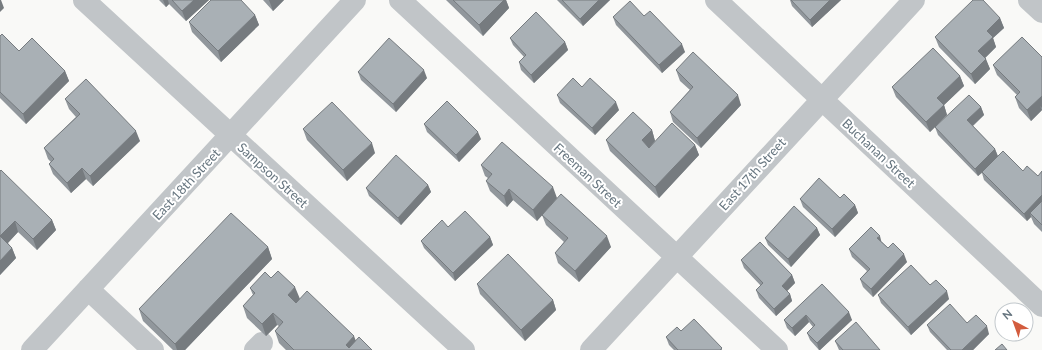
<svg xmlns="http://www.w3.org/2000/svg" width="1042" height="350" font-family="Lato,sans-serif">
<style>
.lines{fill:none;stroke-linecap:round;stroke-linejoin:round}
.minor{stroke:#c1c5c8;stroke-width:22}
.wall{fill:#91979c}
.shaded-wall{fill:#767b7f}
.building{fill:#a9b0b5;stroke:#767b7f}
.labels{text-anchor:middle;stroke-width:4;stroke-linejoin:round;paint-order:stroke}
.street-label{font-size:13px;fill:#66757f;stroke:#fff}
</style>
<rect width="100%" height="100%" fill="#f9f9f7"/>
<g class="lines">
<path class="minor" d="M84 0 464 350
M400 0 777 350
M716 0 1042 306
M1029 0 1042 12
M88 289 153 350
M32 350 355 0
M255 350 262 343
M591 350 914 0"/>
</g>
<path class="wall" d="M159 0H209L186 21 169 4 166 7Z
M263 0H284L273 11Z
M446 0H506L509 8 483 36Z
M557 0H610L583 26Z
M790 0H841L812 27 792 6Z
M255 15 259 25 221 62 192 32 189 22Z
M644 16 685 52 662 73 616 25 613 17Z
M1000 18 1004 28 993 38 996 47 985 58 990 69 975 84 939 47 935 37Z
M0 36 19 51 65 71 69 81 26 124 0 98Z
M510 38 565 42 568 50 534 83 521 70 519 62 524 57 513 45Z
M1042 57V111V110L1031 121 1019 108 1015 97 1017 95 997 75 993 65Z
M676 70 741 105 701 148 673 122 670 112 690 90 680 81Z
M358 72 427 78 396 112 361 80Z
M960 76 964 86 944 105 947 115 930 132 896 97 892 87Z
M557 95 619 110 595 135 560 103Z
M65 99 140 141 93 186 86 179 71 193 53 174 49 164 51 162 48 159 44 148 76 117 69 109Z
M981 107 984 115 973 126 995 149 998 156 1023 171 1038 176 1042 171V232L1034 224 1031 217 1027 221 984 180 982 173 978 176 938 135 935 127Z
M424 124 481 139 459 162 427 132Z
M303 129 375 153 347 181 307 140Z
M652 130 655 141 649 148 695 145 699 155 659 198 610 151 606 140Z
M481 165 557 198 537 221 513 200 507 207 490 191 486 181 488 178 485 176Z
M0 171 52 220 56 230 37 250 18 232 8 243 12 248 16 258 0 275Z
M428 185 431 192 401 225 369 196 366 188Z
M840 198 855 205 858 213 835 237 803 207 800 199Z
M542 215 611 247 579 282 558 263 555 253 564 242 546 225Z
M448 227 490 237 493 245 455 281 424 248 421 241Z
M817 228 820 235 791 267 768 245 765 238Z
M882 242 888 248 907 262 873 297 863 287 860 279 867 271 852 257 849 249Z
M268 247 272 259 185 350H173L143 321 139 309Z
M741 260 792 275 795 283 787 291 790 294 792 301 776 316 759 298 756 290 761 286 744 268Z
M271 278 356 341 372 350H286L279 343 275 331 279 326 277 325 266 336 247 318 243 306 253 295 250 288Z
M477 284 553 300 556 310 525 341 480 294Z
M822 284 852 320 820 350H819L810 340 807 333 813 327 809 322 795 336 787 328 784 320Z
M930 285 949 299 911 335 881 303 878 295Z
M967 323 989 334 973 350H947L930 332 927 325Z
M681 331 722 348V350H674L669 345 666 337Z
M835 341 880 350H839Z"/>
<path class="shaded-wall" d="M0 0H1L4 8 0 12Z
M163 0H168L169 4 166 7Z
M194 0H209L186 21 182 11Z
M269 0H284L273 11Z
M504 0H506L509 8 483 36 479 25Z
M599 0H610L583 26 580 19Z
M830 0H841L812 27 810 20Z
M255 15 259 25 221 62 218 51Z
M1000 18 1004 28 993 38 996 47 982 61 978 51 987 31Z
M565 42 568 50 534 83 531 75Z
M682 44 685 52 662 73 659 65Z
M986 59 990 69 975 84 971 74Z
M424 70 427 78 396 112 393 104Z
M65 71 69 81 26 124 23 114Z
M960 76 964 86 944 105 947 115 930 132 926 122 937 98Z
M738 95 741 105 701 148 697 138Z
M1042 96V108L1040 106 1042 110 1031 121 1027 110Z
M616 102 619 110 595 135 592 128Z
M981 107 984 115 970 128 967 120Z
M652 130 655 141 646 151 642 140Z
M136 131 140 141 93 186 90 176Z
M478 132 481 139 459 162 456 155Z
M372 143 375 153 347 181 343 170Z
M695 145 699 155 659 198 655 187Z
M995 149 998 157 978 176 975 169Z
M82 168 86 179 71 193 67 183Z
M428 185 431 192 401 225 398 218Z
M553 187 557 198 537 221 533 210Z
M509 189 513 200 507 207 504 196Z
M1042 195V206L1030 213 1031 217 1027 221 1024 214Z
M855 205 858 213 835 237 832 229Z
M52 220 56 230 37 250 33 239Z
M15 221 18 232 4 247 0 236Z
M817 228 820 235 791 267 788 259Z
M607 236 611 247 579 282 575 271Z
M880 236 882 244 877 238Z
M490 237 493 245 455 281 453 273Z
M268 247 272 259 185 350H177L175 344Z
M12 248 16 258 0 275V261Z
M904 254 907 262 873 297 871 289Z
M792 275 795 283 785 293 782 286Z
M295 287 300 299 292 307 288 295Z
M947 291 949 299 911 335 908 327Z
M790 294 792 301 776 316 774 309Z
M553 300 556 310 525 341 521 330Z
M849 312 852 320 820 350H819L817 343Z
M273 313 277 325 266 336 262 324Z
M806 315 809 322 795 336 792 328Z
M987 326 989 334 973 350H962Z
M354 336 359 349 348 350 346 345Z"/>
<path class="building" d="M172 0H194L182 11Z
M211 0H241L255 15 218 51 189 22Z
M453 0H504L479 25Z
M562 0H599L580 19Z
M791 0H830L810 20Z
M973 0H983L1000 18 987 31 993 37 978 51 986 59 971 74 935 37Z
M630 1 644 16 650 11 682 44 659 65 613 17Z
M536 12 565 42 531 75 519 62 526 55 510 38Z
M2 34 19 51 32 38 65 71 23 114 0 92V36Z
M1022 37 1042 57V96L1027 110 1015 97 1020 92 993 65Z
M389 38 424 70 393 104 358 72Z
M933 48 960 76 937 98 944 105 926 122 892 87Z
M693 52 738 95 697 138 670 112 693 87 676 70Z
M573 78 582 87 590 78 616 102 592 128 557 95Z
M86 79 136 131 90 176 82 168 67 183 49 164 54 159 44 148 80 114 65 99Z
M969 95 981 107 967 120 995 149 975 169 935 127Z
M447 101 478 132 456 155 424 124Z
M332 102 372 143 343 170 303 129Z
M633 112 652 130 642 140 649 148 672 123 695 145 655 187 606 140Z
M502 142 553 187 533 210 509 189 504 196 486 181 492 174 481 165Z
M1003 151 1023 171 1027 166 1038 176 1042 171V195L1024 214 982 172Z
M396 155 428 185 398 218 366 188Z
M1 170 52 220 33 239 15 221 0 236 12 248 0 261V171Z
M819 178 840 198 844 194 855 205 832 229 800 199Z
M561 194 607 236 575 271 555 253 568 238 542 215Z
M1042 201V225L1030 213Z
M794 206 817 228 788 259 765 238Z
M465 211 490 237 453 273 421 241 442 220 448 227Z
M231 213 268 247 175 344 139 309Z
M871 227 880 236 877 238 888 248 893 243 904 254 871 289 860 279 870 269 849 249Z
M760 242 792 275 782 286 790 294 774 309 756 290 763 283 741 260Z
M508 254 553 300 521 330 477 284Z
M911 265 930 285 936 280 947 291 908 327 878 295Z
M278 271 295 287 288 295 296 303 307 291 354 336 346 345 349 348 359 337 372 350H294L275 331 283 322 273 313 262 324 243 306 255 293 250 288 265 272 271 278Z
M822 284 849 312 817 343 807 333 815 325 806 315 792 328 784 320Z
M950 304 967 323 976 315 987 326 962 350H951L927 325Z
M694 319 722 348 720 350H678L666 337 677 327 681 331Z
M856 322 880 350H843L835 341Z
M1002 344 1007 350H995Z"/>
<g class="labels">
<g class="street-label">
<text transform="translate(879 153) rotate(43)" y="5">Buchanan Street</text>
<text transform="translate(752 174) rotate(-48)" y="5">East 17th Street</text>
<text transform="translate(273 175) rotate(42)" y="5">Sampson Street</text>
<text transform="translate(588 175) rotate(43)" y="5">Freeman Street</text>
<text transform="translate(186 184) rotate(-47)" y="5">East 18th Street</text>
</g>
</g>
<g transform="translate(1014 322) rotate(319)"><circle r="19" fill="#ffffff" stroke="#c2c8cc"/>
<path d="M0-3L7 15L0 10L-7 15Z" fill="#d35c3e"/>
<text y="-6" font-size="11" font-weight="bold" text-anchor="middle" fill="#66757f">N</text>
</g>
</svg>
